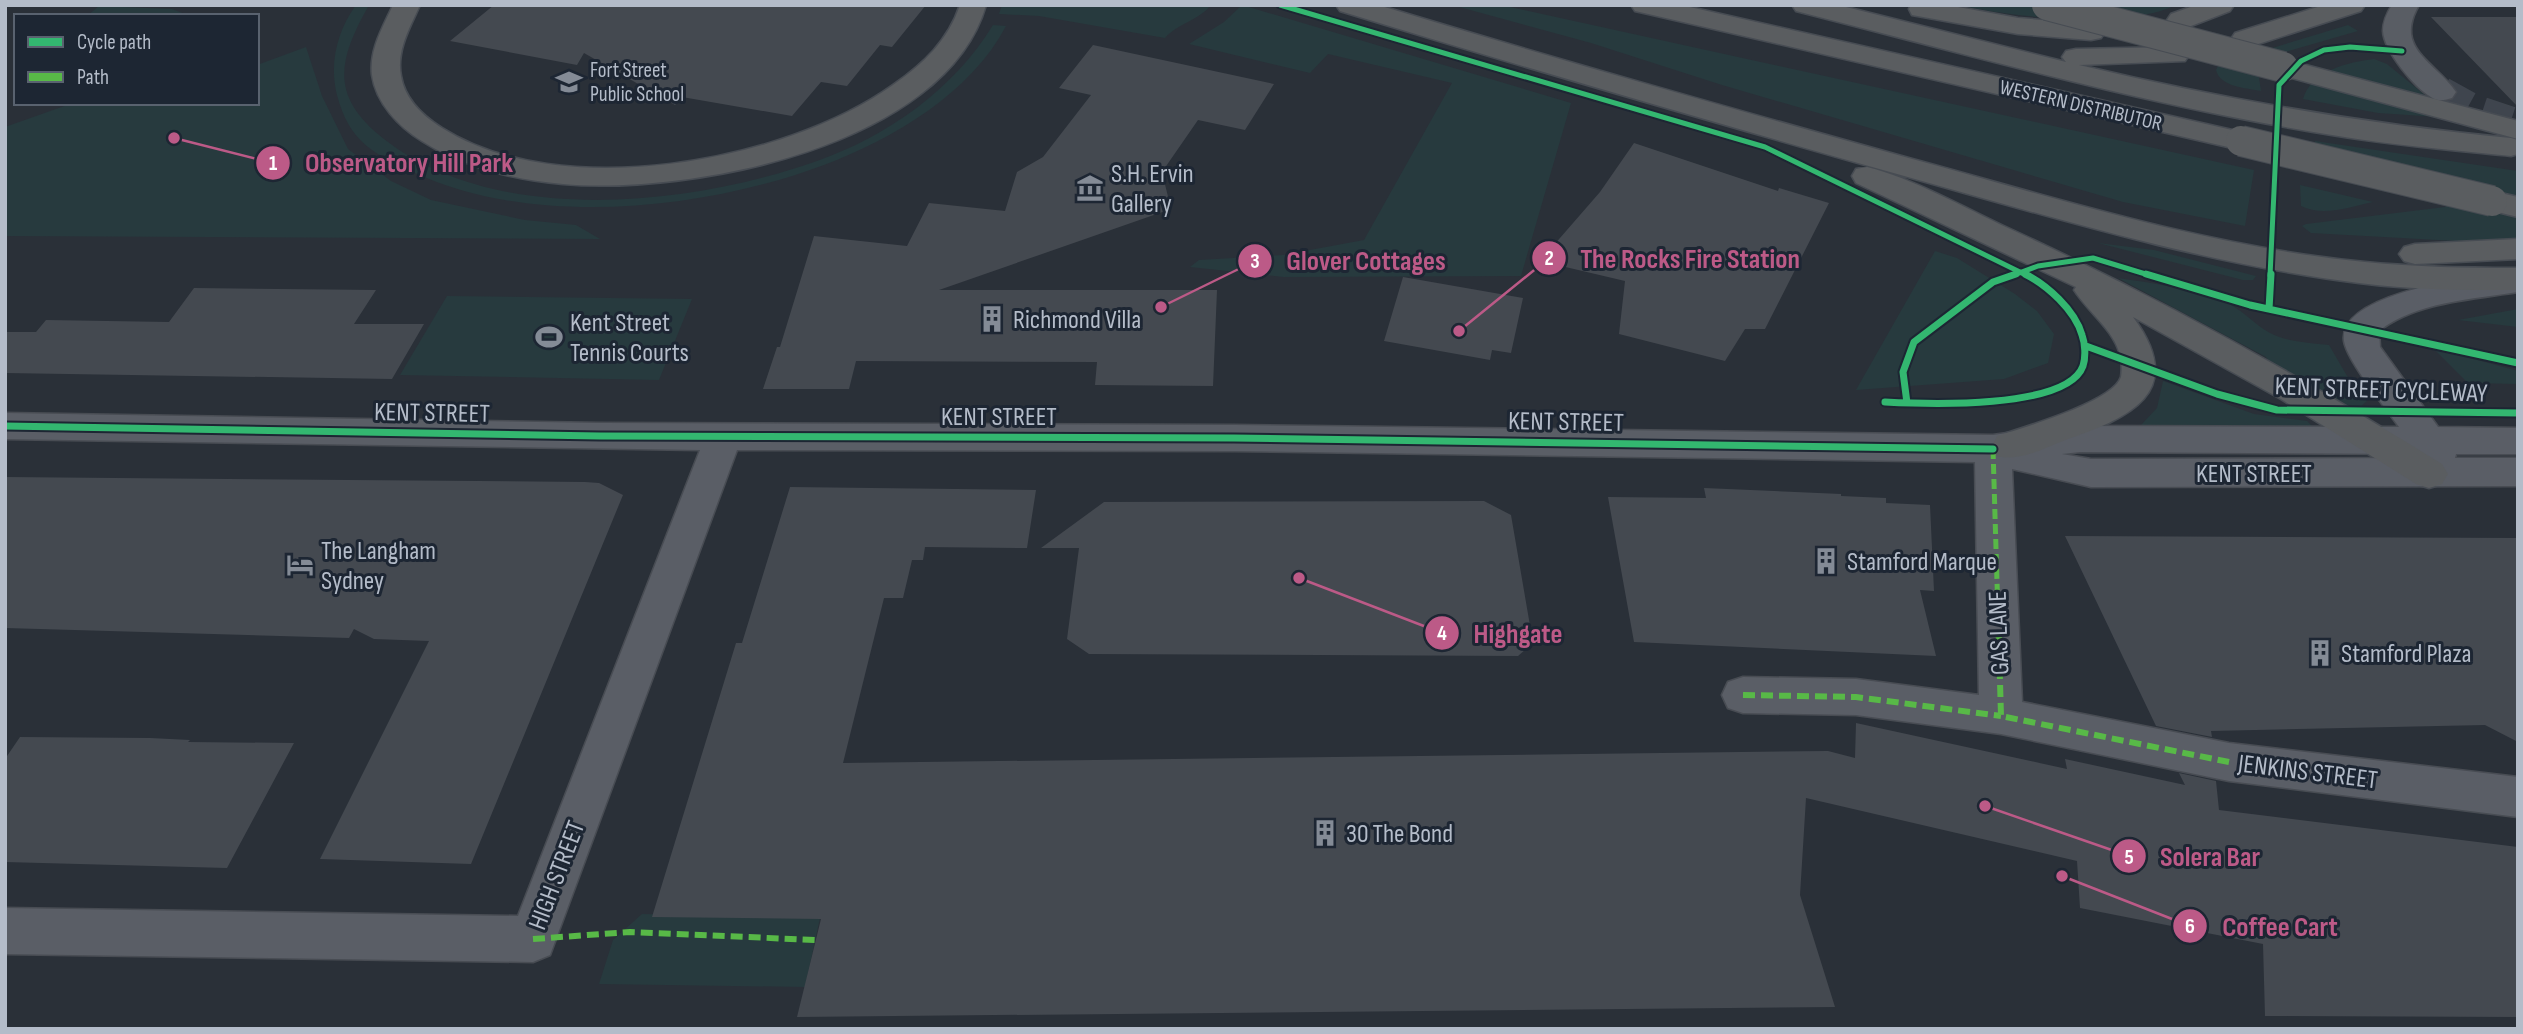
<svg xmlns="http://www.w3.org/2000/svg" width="2523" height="1034" font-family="'Sofia Sans Condensed',sans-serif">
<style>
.green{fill:#273a3e}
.building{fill:#444950}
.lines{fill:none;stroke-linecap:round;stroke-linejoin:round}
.secondary-tunnel{stroke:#3f454e;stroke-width:30;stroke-dasharray:30 15;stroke-linecap:butt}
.street-casing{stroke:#484c53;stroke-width:3}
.secondary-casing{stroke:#484c53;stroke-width:3}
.highway-casing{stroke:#474c53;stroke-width:3}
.street{fill:#5a5e66;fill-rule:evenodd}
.secondary{fill:#595d64;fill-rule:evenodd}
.highway{fill:#5a5d60;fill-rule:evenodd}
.highway-bridge-casing{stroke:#474c53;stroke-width:32;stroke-linecap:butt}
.highway-bridge{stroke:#5a5d60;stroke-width:30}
.quiet-far1{stroke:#58b947;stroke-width:5;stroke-dasharray:10 5;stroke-linecap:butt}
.quiet{stroke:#58b947;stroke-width:6;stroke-dasharray:12 6;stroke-linecap:butt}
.cycleway-far1-casing{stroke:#1d2633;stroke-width:9}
.cycleway-casing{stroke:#1d2633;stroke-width:11}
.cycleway-far1{stroke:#33b770;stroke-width:5}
.cycleway{stroke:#33b770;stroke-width:7}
.labels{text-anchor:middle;stroke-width:6;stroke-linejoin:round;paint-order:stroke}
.far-poi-label{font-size:21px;fill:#b4bcc9;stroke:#1d2633;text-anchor:start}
.far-street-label{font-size:21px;fill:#b4bcc9;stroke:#1d2633}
.poi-label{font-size:26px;fill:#b4bcc9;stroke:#1d2633;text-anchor:start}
.street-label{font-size:26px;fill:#b4bcc9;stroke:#1d2633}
.leader{fill:none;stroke:#bc5a87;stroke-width:2.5}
.callout-dot{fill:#bc5a87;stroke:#1d2633;stroke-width:2.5}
.mark-label{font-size:21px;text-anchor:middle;font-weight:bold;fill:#fff}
.callout-label{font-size:28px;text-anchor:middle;font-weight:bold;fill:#bc5a87;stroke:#1d2633;stroke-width:6;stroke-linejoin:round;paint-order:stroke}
</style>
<rect width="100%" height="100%" fill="#2a3038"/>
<path class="green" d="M356 5H369C338 60 329 96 384 139 496 227 690 206 817 161 888 136 954 89 993 25L1006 26C971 93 893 139 824 165 704 210 534 228 415 173 373 154 349 141 337 95 329 64 337 31 356 5Z
M1002 5H1211C1198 21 1178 23 1165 38L1039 16 999 14Z
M1242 5 1571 103 1521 276 1284 277 1190 267 1199 260 1283 255 1364 240 1452 83 1328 54 1310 73 1189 44 1224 22Z
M1452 5H1501L2254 170 2245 226 2123 202 1722 85 1591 43Z
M1957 5H2176C2125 30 2012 17 1957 5Z
M99 6 172 9 190 16H87Z
M2348 25 2358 31 2271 56 2258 71 2261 91C2246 88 2220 87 2216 70L2219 64Z
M306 47 322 96 348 149 391 181 431 200 525 220 576 225 600 239 5 236V127L73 103H257V65Z
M2374 59 2387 64 2453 118 2378 113 2303 99C2311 71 2348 62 2374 59Z
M2315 141 2518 171V238L2474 242 2311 233 2302 226 2306 224 2445 207 2454 198 2315 145Z
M2300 185 2373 202C2350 207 2323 217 2301 206Z
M2098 243 2154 250 2256 276 2253 280H2243Z
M1935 251 1957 258 2015 294 2037 311 2054 334 2048 363 2004 379 1856 390Z
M2118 278C2152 283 2187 288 2220 300 2242 308 2252 323 2270 333 2287 342 2310 343 2329 345L2350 381 2367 401 2361 406 2345 405 2269 363 2266 357Z
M447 296 692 299 659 380 400 375Z
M2518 309V327L2458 320Z
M2433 348 2518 371V384L2468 383Z
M2163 381 2254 414 2307 421 2314 428 2145 429 2141 425 2157 408Z
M642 914 820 918 805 987 599 984 613 940Z"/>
<path class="building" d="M494 5H926L892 47 880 45 847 86 821 82 792 116 682 97 675 105 584 53 577 65 450 41Z
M2431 17H2518V107Z
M1093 45 1274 84 1245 130 1198 120 1162 172 1171 209 939 290H1217L1213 386 1095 385 1097 362 856 361 849 389H763L777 347H780L814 236 907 246 929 203 1005 211 1017 172 1043 157 1091 95 1059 88Z
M1634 143 1778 191 1779 188 1829 203 1765 329H1745L1725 361 1619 334 1625 281 1540 261 1600 192Z
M1403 277 1523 298 1511 353 1492 350 1490 360 1384 341Z
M194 288 376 290 354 324H424L392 379 5 373V332H36L46 320 169 322Z
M5 477 585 482 599 483 623 495 471 864 320 859 429 641 374 639 354 629 349 638 5 628Z
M790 487 1036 490 1027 548 925 547 923 560H912L903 598H884L843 763 1828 751 1855 758 1856 723 2067 769 2065 759 2185 785 2179 773 2216 781 2219 810 2518 847V1017L2265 1016 2263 944 2080 908 2077 861 1806 798 1800 895 1835 1007 797 1017 821 919 652 917 736 643H742Z
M1704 488 1841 494V496L1886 498V503L1930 505 1934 591 1920 590 1936 656 1634 642 1608 497 1706 498Z
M1484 501 1511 515 1533 643 1518 656 1089 654 1067 639 1079 548H1041L1104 502Z
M2065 536 2518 538V742L2485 725 2211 731 2212 737 2156 726Z
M20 737 150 738 190 740 188 742 294 743 227 868 5 862V759Z"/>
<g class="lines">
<path class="secondary-tunnel" d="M2442 92 2473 109 2518 124"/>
<defs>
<path id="street" d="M2518 270V292C2474 299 2415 302 2379 331L2380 347 2438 427 2518 428V454H2456L2455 458H2518V486L2091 487 2012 469 2022 702 2229 743 2518 777V817L2229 781 2001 734 1856 715 1743 713 1728 708 1722 695 1728 682 1743 677 1856 679 1979 695 1975 462 1234 451 737 450 550 955 533 962 5 954V908L518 916 700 450 5 439V413L600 423 1234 425 1993 435 2035 429 2080 426 2399 427C2386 408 2347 361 2344 341 2337 291 2483 276 2518 270ZM2080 452 2418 454 2420 458 2091 459 2062 454Z"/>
<path id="secondary" d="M2392 5H2419C2393 49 2436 62 2456 92L2452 98C2445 100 2438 102 2431 97 2414 87 2384 51 2383 31 2383 21 2387 13 2392 5Z"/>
<path id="highway" d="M393 5H420C410 27 396 51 401 76 405 100 423 116 442 128 560 203 784 163 893 85 923 64 948 41 960 5H986C945 147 689 195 563 184 515 180 462 167 422 141 399 127 376 103 372 75 369 50 383 27 393 5Z
M1336 5H1378C1553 58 1729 108 1905 157 2056 198 2208 247 2365 262 2416 267 2466 268 2518 268V290C2465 290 2412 290 2359 283 2199 263 2045 215 1890 172 1706 120 1523 67 1340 11Z
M1631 5H1681L2241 132 2252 135 2256 141 2252 147 2241 150 1644 13 1635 11Z
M1792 5H1838L2066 62 2062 57 2066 51 2076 49 2175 47 2185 49 2189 55 2185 61 2079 65C2222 99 2364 124 2511 138L2518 140V154L2511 156C2451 150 2391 145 2332 135 2151 106 1973 56 1796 11Z
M1911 5H1947L2018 18 2091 24 2101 26 2105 32 2101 38 2091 40 2018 34 1912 15 1909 9Z
M2196 5H2234L2230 11 2191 26 2181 28 2171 26 2167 20 2171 14Z
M2324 5H2365L2361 11 2255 45 2245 47 2235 45 2231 39 2235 33Z
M2283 59 2518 121V139L2273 73 2269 67 2273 61Z
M1867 167C1912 178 1965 208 2008 228 2158 297 2302 377 2442 464L2448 474 2442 484 2429 488 2416 484 2281 399 2133 317C2189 393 2129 418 2063 441 2042 449 2019 462 1997 456L1992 446 1997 436C2022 428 2113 402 2121 377 2122 372 2122 360 2120 355 2114 330 2088 312 2074 290L2076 287 1856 183 1852 176 1856 169Z
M2492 191 2518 197V217L2481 208 2476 201 2481 194Z
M2518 239V259L2415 264 2404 261 2399 254 2404 247 2415 244Z"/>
</defs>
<use href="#street" class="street-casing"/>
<use href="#secondary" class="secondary-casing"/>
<use href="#highway" class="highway-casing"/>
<use href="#street" class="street"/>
<use href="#secondary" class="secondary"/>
<use href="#highway" class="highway"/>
<defs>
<path id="highway-bridge" d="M2047 5 2283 67
M2241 141 2492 201"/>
</defs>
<use href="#highway-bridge" class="highway-bridge-casing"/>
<use href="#highway-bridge" class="highway-bridge"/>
<path class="quiet-far1" d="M1993 449 1998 615"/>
<path class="quiet" d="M1998 613 2001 716 2229 762
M1743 695 1856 697 2001 716
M533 939 630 932 816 940"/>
<defs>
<path id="cycleway-far1" d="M1280 5 1765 147 2028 276
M2011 276 2038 266 2093 258 2152 276
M2270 276 2279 85 2301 61 2324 50 2350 47 2402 51"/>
<path id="cycleway" d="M2146 274 2250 305 2518 363
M2269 309 2271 274
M2086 346 2217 394 2277 410 2518 413
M1885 402C1924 404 2067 410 2083 366 2086 357 2085 343 2082 335 2075 310 2047 285 2025 274
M1907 403 1903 372 1914 342 1993 282 2016 274
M5 426 600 436 1234 438 1993 449"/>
</defs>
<use href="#cycleway-far1" class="cycleway-far1-casing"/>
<use href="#cycleway" class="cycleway-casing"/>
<use href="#cycleway-far1" class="cycleway-far1"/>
<use href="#cycleway" class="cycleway"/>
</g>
<defs>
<symbol id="school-bare" viewBox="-9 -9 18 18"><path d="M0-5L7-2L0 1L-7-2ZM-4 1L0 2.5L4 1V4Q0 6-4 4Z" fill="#848b96" stroke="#1d2633" stroke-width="2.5" paint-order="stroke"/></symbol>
<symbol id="museum-bare" viewBox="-9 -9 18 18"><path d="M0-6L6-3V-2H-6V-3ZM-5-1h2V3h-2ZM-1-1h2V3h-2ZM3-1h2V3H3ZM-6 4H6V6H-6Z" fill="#848b96" stroke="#1d2633" stroke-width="2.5" paint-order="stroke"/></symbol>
<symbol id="building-bare" viewBox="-9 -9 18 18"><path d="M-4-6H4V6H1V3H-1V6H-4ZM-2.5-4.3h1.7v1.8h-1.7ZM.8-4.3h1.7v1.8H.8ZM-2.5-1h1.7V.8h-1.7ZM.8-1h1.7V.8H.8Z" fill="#848b96" stroke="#1d2633" stroke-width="2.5" paint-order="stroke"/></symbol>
<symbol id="stadium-bare" viewBox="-9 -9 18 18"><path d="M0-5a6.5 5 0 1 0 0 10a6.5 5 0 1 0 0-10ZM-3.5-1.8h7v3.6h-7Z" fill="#848b96" stroke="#1d2633" stroke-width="2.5" paint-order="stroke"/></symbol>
<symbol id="hotel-bare" viewBox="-9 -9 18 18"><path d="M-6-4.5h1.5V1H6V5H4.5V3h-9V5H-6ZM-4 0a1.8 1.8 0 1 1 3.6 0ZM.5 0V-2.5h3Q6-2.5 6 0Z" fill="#848b96" stroke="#1d2633" stroke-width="2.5" paint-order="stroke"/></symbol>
</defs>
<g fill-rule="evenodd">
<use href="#school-bare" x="550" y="63" width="38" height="38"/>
<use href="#museum-bare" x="1071" y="169" width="38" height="38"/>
<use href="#building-bare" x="973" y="300" width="38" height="38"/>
<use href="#stadium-bare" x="530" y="318" width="38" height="38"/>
<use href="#building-bare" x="1807" y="542" width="38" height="38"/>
<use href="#hotel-bare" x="281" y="546" width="38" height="38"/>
<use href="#building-bare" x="2301" y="634" width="38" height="38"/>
<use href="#building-bare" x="1306" y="814" width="38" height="38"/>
</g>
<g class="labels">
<g class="far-poi-label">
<text x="590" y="77">Fort Street<tspan x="590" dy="24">Public School</tspan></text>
</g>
<g class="far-street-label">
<text transform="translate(2081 105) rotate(13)" y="7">WESTERN DISTRIBUTOR</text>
</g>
<g class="poi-label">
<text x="1111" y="182">S.H. Ervin<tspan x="1111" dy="30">Gallery</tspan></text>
<text x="1013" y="328">Richmond Villa</text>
<text x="570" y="331">Kent Street<tspan x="570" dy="30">Tennis Courts</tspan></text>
<text x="321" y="559">The Langham<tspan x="321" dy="30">Sydney</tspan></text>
<text x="1847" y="570">Stamford Marque</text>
<text x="2341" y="662">Stamford Plaza</text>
<text x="1346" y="842">30 The Bond</text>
</g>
<g class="street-label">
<text transform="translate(2381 389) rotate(2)" y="9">KENT STREET CYCLEWAY</text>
<text transform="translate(432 412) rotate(1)" y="9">KENT STREET</text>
<text x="999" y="425">KENT STREET</text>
<text transform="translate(1566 421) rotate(1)" y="9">KENT STREET</text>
<text x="2254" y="482">KENT STREET</text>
<text transform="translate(1998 633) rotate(-92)" y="9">GAS LANE</text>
<text transform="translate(2308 771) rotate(7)" y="9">JENKINS STREET</text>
<text transform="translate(556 875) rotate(-69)" y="9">HIGH STREET</text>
</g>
</g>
<path class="leader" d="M174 138L273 163M1459 331L1549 258M1161 307L1255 261M1299 578L1442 633M1985 806L2129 856M2062 876L2190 926"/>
<g class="callout-dot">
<circle cx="174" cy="138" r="7"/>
<circle cx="1459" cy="331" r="7"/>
<circle cx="1161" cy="307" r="7"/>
<circle cx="1299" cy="578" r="7"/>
<circle cx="1985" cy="806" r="7"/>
<circle cx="2062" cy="876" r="7"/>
<circle cx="273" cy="163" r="18"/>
<circle cx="1549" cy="258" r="18"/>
<circle cx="1255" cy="261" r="18"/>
<circle cx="1442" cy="633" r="18"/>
<circle cx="2129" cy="856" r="18"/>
<circle cx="2190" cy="926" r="18"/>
</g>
<g class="mark-label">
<text x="273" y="170">1</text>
<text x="1549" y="265">2</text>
<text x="1255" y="268">3</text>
<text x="1442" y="640">4</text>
<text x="2129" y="864">5</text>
<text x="2190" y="933">6</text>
</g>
<g class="callout-label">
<text x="409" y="172">Observatory Hill Park</text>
<text x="1690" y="268">The Rocks Fire Station</text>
<text x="1366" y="270">Glover Cottages</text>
<text x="1518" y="643">Highgate</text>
<text x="2210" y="866">Solera Bar</text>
<text x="2280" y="936">Coffee Cart</text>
</g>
<rect width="2523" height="1034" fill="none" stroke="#b4bcc9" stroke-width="14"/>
<rect x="14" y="14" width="245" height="91" fill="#1d2633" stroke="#59626f" stroke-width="2"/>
<rect x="28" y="37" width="35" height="10" fill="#33b770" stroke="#59626f" stroke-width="2"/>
<text x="77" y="49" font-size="21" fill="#b4bcc9">Cycle path</text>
<rect x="28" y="72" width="35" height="10" fill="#58b947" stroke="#59626f" stroke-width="2"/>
<text x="77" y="84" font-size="21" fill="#b4bcc9">Path</text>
</svg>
